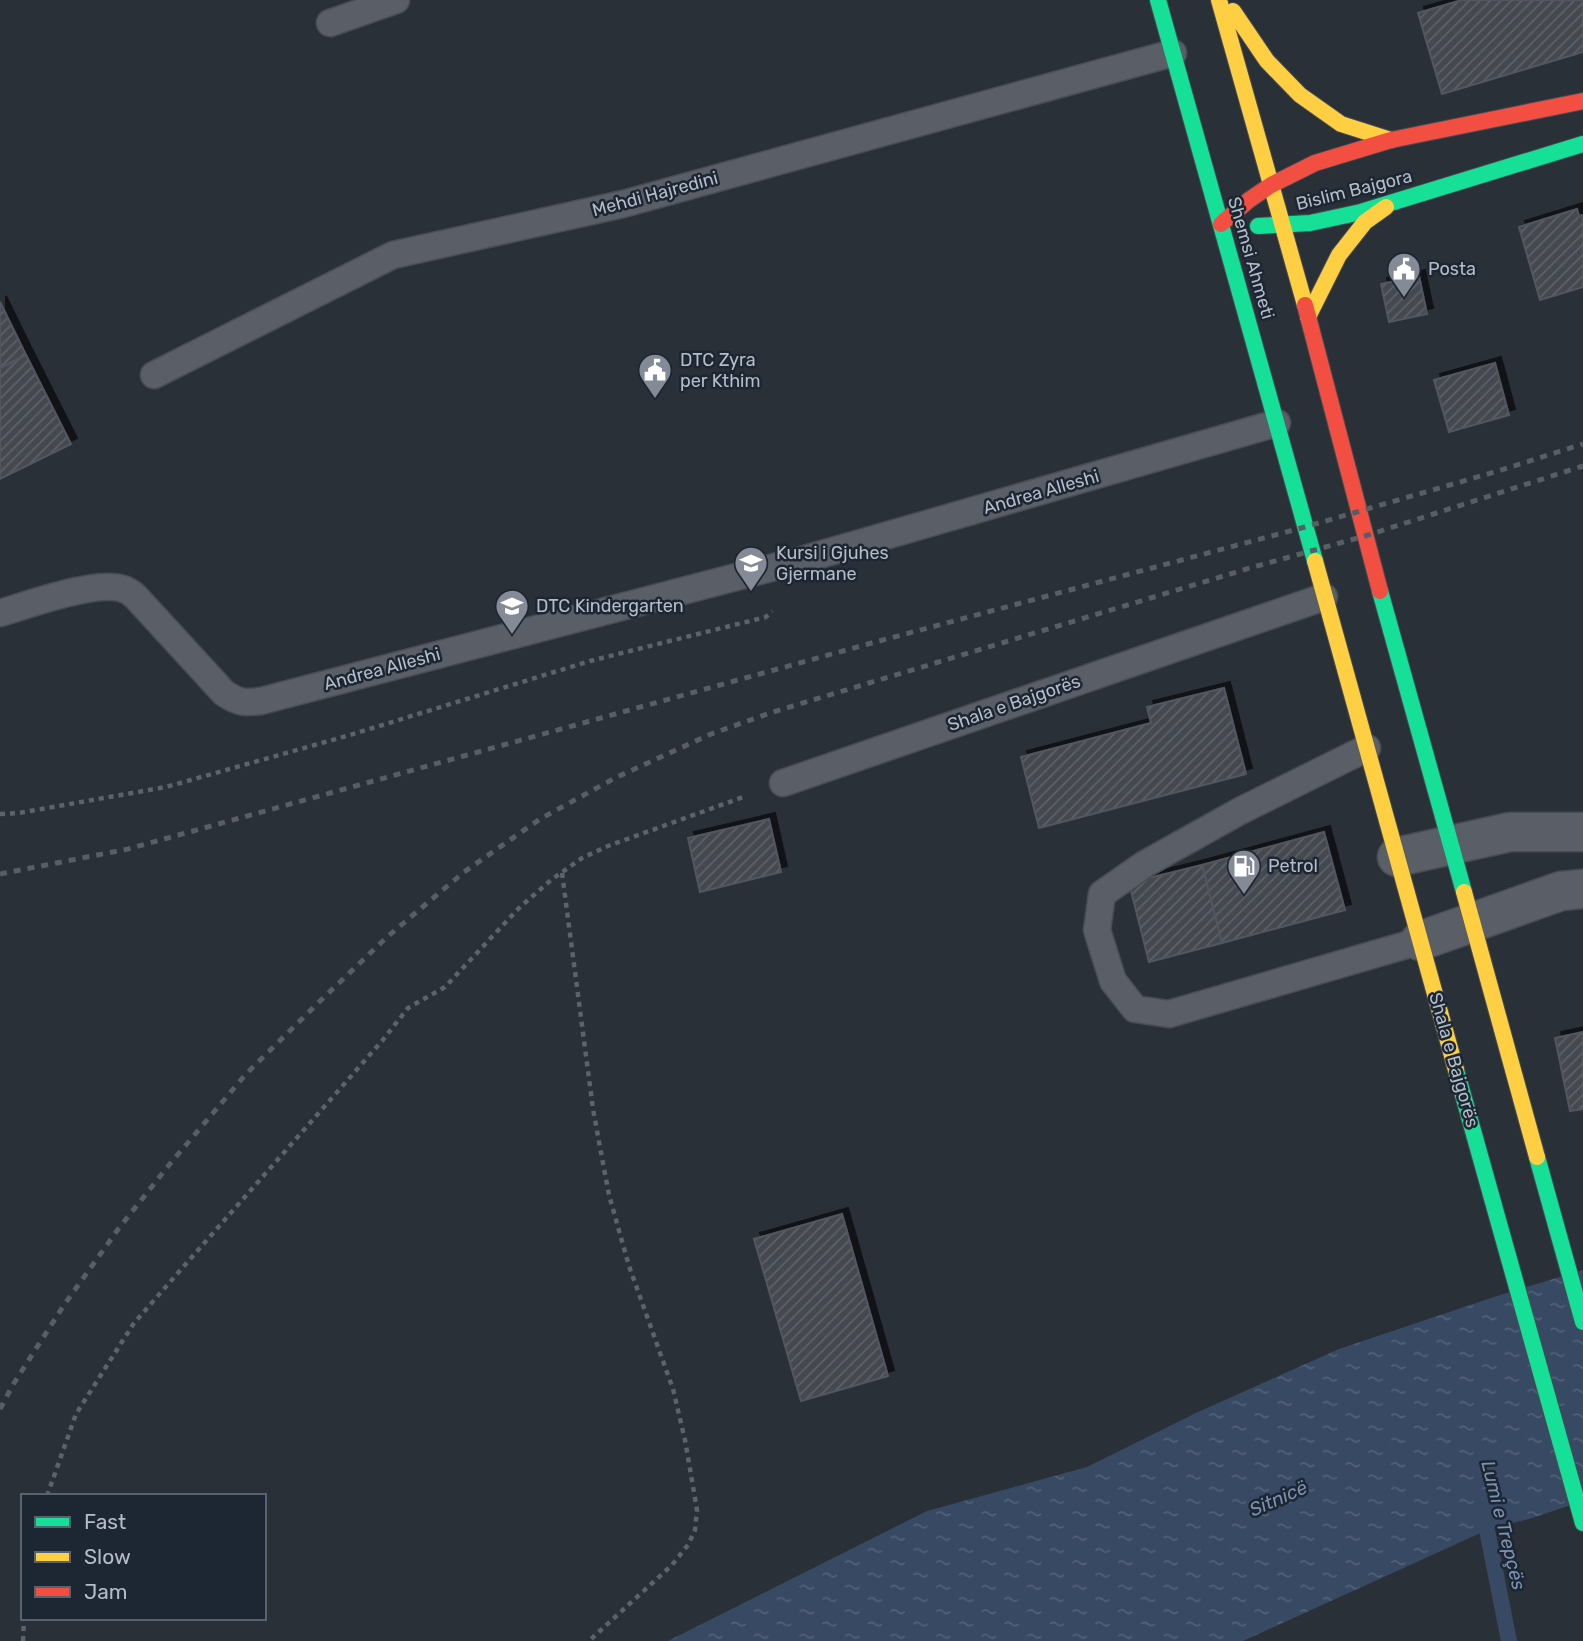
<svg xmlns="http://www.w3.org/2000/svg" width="1583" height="1641" font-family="Rubik,sans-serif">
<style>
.water{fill:url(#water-ripples)}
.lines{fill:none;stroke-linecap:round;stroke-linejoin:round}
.stream{stroke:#384963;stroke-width:16}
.building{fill:url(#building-hatch);stroke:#52575f;stroke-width:2;filter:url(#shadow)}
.lane-casing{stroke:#484c53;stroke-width:29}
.street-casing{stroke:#484c53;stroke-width:41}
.fast-casing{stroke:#484c53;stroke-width:18}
.slow-casing{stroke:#484c53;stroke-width:18}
.jam-casing{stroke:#484c53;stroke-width:18}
.path{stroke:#5d636a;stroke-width:4.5;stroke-dasharray:5 5;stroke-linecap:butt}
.lane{stroke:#5a5e66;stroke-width:26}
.street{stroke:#5a5e66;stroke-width:38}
.fast{stroke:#16e098;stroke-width:16}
.slow{stroke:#ffcf43;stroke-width:16}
.jam{stroke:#f24e42;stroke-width:16}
.rail{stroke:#595d64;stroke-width:5;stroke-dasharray:7 7;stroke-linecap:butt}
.labels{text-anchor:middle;stroke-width:5;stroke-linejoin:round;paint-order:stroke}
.street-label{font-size:18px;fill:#b4bcc9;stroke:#1d2633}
.poi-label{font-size:18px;fill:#b4bcc9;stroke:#1d2633;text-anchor:start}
.water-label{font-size:19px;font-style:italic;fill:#7c92b1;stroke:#1d2633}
</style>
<defs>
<pattern id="water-ripples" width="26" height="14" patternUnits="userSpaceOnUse" patternTransform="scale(1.75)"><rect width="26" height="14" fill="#384963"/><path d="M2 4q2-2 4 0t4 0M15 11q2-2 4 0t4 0" fill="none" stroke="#526178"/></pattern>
<pattern id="building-hatch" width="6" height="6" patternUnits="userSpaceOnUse" patternTransform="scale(1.75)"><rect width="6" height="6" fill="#444950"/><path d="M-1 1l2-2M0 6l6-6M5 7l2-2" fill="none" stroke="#5d6168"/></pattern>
<filter id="shadow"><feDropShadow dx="6" dy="-6" stdDeviation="0" flood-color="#0009"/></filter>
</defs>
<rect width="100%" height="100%" fill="#2a3038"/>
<path class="water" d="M1583 1270V1501L1532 1518 1487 1530 1243 1641H668L927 1511 1087 1467 1198 1412 1339 1349 1497 1296Z"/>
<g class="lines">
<path class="stream" d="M1482 1510 1487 1530 1509 1641"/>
</g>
<path class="building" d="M1462 0H1583V52L1442 94 1418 13Z
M1577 209 1579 216 1583 215V287L1540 300 1519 227Z
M1419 276 1427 314 1389 322 1381 284Z
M0 302 26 355 0 368Z
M26 355 71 444 0 479V368Z
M1495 363 1509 415 1449 432 1434 380Z
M1224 688 1246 774 1039 828 1021 757 1151 723 1147 707Z
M769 819 781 872 700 892 688 838Z
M1324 832 1345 910 1222 943 1202 865Z
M1202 865 1222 943 1149 962 1129 883Z
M1583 1032V1109L1570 1111 1555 1038Z
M842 1214 888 1376 801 1401 754 1239Z"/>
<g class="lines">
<defs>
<path id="lane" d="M330 23 396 0
M154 375 393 255 623 204 1173 53
M0 613C28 605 100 578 126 590 129 591 132 594 135 596L224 693C239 703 244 703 261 701L805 559 1277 423
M1367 748 1240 811 1145 864 1102 894 1097 930 1113 981 1135 1009 1169 1014 1420 941
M783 783 1324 597"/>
<path id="street" d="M1397 857 1510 832H1583
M1420 941 1561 891 1583 889"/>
<path id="fast" d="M1158 0 1315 561
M1258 226 1310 223 1361 212 1583 144
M1380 591 1464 892
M1456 1070 1583 1523
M1537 1157 1583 1322"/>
<path id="slow" d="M1219 0 1305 305
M1233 11 1267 61 1300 95 1341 124 1391 140
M1308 317 1339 255 1365 222 1386 207
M1315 561 1456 1070
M1464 892 1537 1157"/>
<path id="jam" d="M1221 224 1249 200 1271 185 1315 163 1391 140 1583 101
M1305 305 1380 591"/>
</defs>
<use href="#lane" class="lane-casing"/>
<use href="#street" class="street-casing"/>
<use href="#fast" class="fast-casing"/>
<use href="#slow" class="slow-casing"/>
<use href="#jam" class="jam-casing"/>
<path class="path" d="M0 814 19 813 166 787 350 735 590 661 766 617 772 611
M562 873 593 1109 602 1158 609 1195 629 1266 673 1389 685 1440 697 1510 695 1530 688 1545 672 1565 589 1641
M47 1496 76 1414 134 1323 382 1041 408 1008 445 987 519 908 551 880 582 858 608 846 746 796
M23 1641 24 1618"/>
<use href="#lane" class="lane"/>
<use href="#street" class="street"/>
<use href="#fast" class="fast"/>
<use href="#slow" class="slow"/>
<use href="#jam" class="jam"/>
<path class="rail" d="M0 874 128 849 868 644 1305 527 1498 471 1583 444
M0 1409 14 1383 64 1305 119 1228 169 1165 246 1074 318 1003 387 937 464 872 540 819 615 778 711 734 773 712 1250 568 1365 536 1583 466"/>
</g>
<defs>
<symbol id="civic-pin" viewBox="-11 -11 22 30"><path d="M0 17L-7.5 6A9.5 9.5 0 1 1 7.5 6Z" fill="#848b96" stroke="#1d2633"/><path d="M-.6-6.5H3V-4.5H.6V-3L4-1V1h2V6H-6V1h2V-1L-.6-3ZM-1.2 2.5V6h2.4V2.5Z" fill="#fff"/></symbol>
<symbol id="school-pin" viewBox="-11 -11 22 30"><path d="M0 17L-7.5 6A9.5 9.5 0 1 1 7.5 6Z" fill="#848b96" stroke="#1d2633"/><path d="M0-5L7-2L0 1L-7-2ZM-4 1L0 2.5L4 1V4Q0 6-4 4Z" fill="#fff"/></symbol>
<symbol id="fuel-pin" viewBox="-11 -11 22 30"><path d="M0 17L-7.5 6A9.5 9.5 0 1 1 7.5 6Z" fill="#848b96" stroke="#1d2633"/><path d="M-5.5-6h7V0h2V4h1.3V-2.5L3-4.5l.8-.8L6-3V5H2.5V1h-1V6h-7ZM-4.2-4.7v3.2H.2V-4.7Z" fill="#fff"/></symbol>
</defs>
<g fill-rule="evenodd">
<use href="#civic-pin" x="1385" y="250" width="38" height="52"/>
<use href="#civic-pin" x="636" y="351" width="38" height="52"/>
<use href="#school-pin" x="732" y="544" width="38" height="52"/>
<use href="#school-pin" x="493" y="587" width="38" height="52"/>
<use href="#fuel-pin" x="1225" y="847" width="38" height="52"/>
</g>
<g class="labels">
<g class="street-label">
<text transform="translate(1354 190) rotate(-14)" y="6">Bislim Bajgora</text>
<text transform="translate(655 194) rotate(-15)" y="6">Mehdi Hajredini</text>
<text transform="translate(1251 258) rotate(74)" y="6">Shemsi Ahmeti</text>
<text transform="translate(1041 492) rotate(-16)" y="6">Andrea Alleshi</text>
<text transform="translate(382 669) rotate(-15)" y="6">Andrea Alleshi</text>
<text transform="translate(1014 703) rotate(-19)" y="6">Shala e Bajgorës</text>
<text transform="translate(1454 1060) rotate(74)" y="6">Shala e Bajgorës</text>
</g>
<g class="poi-label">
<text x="1428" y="275">Posta</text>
<text x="680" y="366">DTC Zyra<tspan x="680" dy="21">per Kthim</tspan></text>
<text x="776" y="559">Kursi i Gjuhes<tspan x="776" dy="21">Gjermane</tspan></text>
<text x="536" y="612">DTC Kindergarten</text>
<text x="1268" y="872">Petrol</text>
</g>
<g class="water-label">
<text transform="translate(1278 1498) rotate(-24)" y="7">Sitnicë</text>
<text transform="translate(1504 1525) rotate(76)" y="7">Lumi e Trepçës</text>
</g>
</g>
<rect x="21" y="1494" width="245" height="126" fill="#1d2633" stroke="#59626f" stroke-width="2"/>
<rect x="35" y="1517" width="35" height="10" fill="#16e098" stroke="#59626f" stroke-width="2"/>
<text x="84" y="1529" font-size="21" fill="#b4bcc9">Fast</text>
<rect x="35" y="1552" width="35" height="10" fill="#ffcf43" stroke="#59626f" stroke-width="2"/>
<text x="84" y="1564" font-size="21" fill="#b4bcc9">Slow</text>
<rect x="35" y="1587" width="35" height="10" fill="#f24e42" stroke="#59626f" stroke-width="2"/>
<text x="84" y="1599" font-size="21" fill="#b4bcc9">Jam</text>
</svg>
